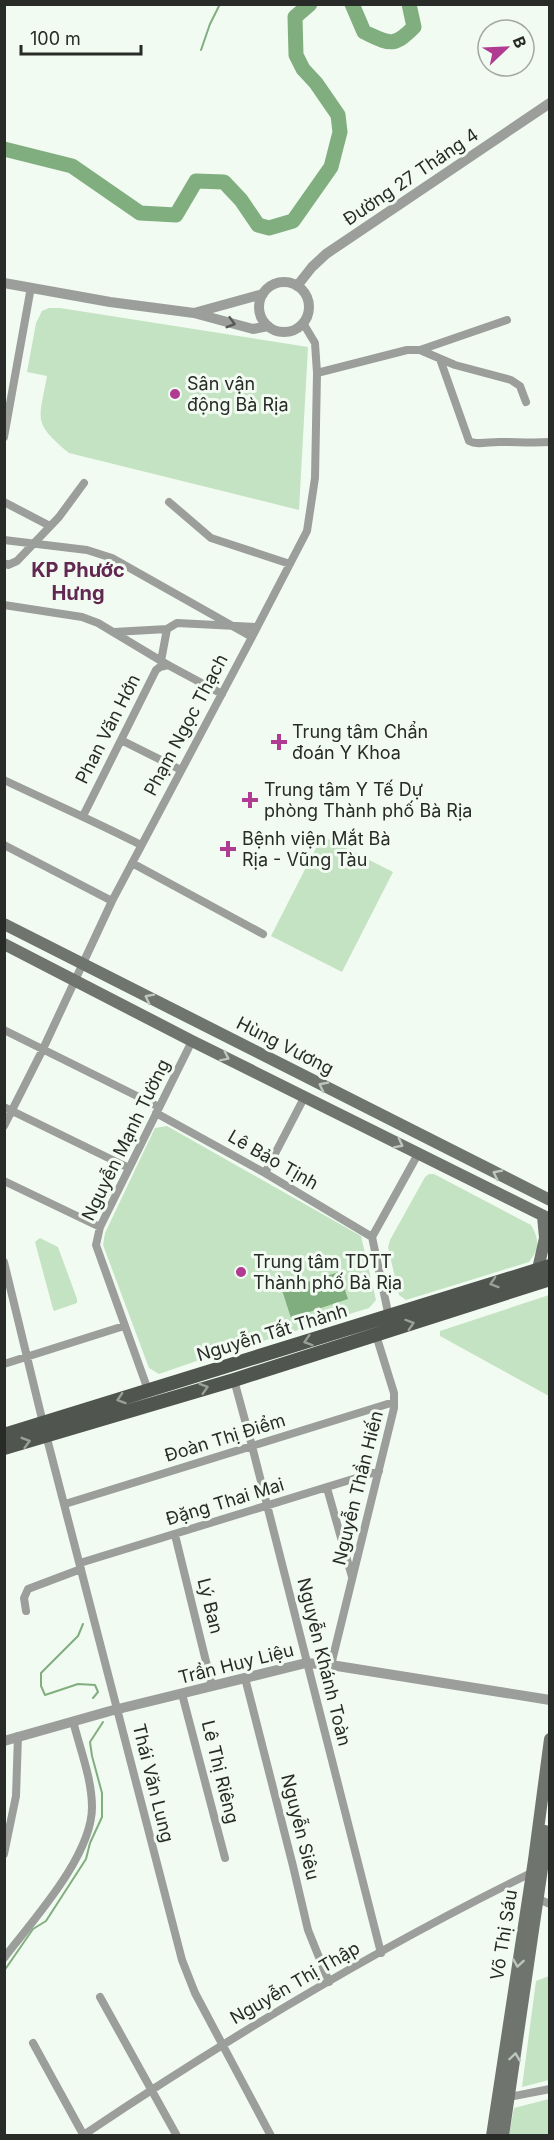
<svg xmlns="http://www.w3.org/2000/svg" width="554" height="2140" font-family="Inter,sans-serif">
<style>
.green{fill:#c4e3c2}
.water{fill:#81ae7f}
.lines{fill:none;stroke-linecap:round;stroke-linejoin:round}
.stream{stroke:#81ae7f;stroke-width:2}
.river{stroke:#81ae7f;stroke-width:15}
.minor{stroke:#9b9e9a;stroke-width:8}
.tertiary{stroke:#9b9e9a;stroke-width:10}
.secondary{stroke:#6f746e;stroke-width:12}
.primary{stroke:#50564f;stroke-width:14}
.oneway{stroke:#565956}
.oneway2{stroke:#bec5bd}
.oneway3{stroke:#99a098}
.poi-dot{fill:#b13b92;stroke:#f2fbf2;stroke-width:2}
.labels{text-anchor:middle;stroke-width:6;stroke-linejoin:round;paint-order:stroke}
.street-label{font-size:18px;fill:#282b28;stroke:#f2fbf2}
.poi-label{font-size:18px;fill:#282b28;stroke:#f2fbf2;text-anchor:start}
.neighbourhood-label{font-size:20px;font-weight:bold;fill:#622852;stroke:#f2fbf2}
</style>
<rect width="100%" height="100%" fill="#f2fbf2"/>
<path class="green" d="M49 308H60L308 347 299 510 69 453C32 422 39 421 47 376L27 372 36 323 42 311Z
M322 836 393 872 342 972 271 936Z
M167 1126 361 1236 376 1300 369 1308 263 1341 249 1335 211 1347 205 1358 159 1374 149 1368 103 1245 105 1233 155 1128Z
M429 1174H434L531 1225C540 1240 539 1249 529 1262L406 1300 399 1295 388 1247 390 1240 425 1177Z
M40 1238 58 1247 77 1299V1303L54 1311 53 1309 35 1242Z
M549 1295V1396L440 1336V1331Z
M549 1976V2080L522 2087 536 1981Z
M549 2099V2135H509L514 2108Z"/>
<path class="water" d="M339 1272 348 1299 291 1318 282 1290Z"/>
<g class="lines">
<path class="stream" d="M201 50 210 24 220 4
M83 1624 78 1636 41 1673V1686L45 1695 78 1684 95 1685 98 1692 93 1698
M4 1971 33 1929 46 1921 86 1859 90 1843 102 1817V1793L92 1756 90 1742 103 1722"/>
<path class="river" d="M352 4 364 32C390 44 393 48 414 27L409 4
M4 149 72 166 140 213 176 215 196 181 224 182 241 200 258 225 269 228 293 221 331 167 340 132 338 115 316 83 303 69 296 55 295 17 310 4"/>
<path class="minor" d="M420 350 507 320
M440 359 469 441C479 446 490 441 502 442 518 442 533 443 550 442
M317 373 407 350H420L455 365 511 380 520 386 526 402
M4 437 31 287
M4 502 50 526
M169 502 211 538 290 564
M4 540 87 550 112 558 252 637
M4 563 8 565 17 561 59 517 84 483
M4 605 82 617 98 623 168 665 222 694
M114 632 167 629 177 623 257 627
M161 661 167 629
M121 740 181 770
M4 780C50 802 96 822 141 845
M83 816 156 670 160 667 168 665
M4 845 112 901
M132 863 263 934
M4 1030 159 1107
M4 1107 129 1168
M156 1113 265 1173 372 1237
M4 1126 43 1049 112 901 252 637 307 531 315 478 317 373 315 343 303 323
M265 1173 305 1096
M4 1181 100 1227
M4 1262 43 1423 182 1960 195 1993 271 2136
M389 1317 372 1237 418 1154
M4 1364 124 1326
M234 1380 252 1446 381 1953
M148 1390 96 1245 100 1227 192 1041
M327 1488 352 1577
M65 1504 394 1402
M175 1535 212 1686
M80 1563 379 1471
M26 1611 24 1598 28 1589 81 1569
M331 1665 394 1408V1393L376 1335
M245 1678 293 1866 308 1930 329 1982
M182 1694 225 1858
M4 1854 16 1796 18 1736
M538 1899 550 1904
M4 1958C33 1920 92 1856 92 1807 92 1779 80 1749 73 1721
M100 1997 177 2136
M33 2043 84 2136
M504 2098 550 2089
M82 2136C226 2039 376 1949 531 1873"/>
<path class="tertiary" d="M259 307a25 25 0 1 1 50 0a25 25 0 1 1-50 0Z
M4 283 110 302 194 313 253 329 268 326
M297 286 312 267 326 254 550 103
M194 313 263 294
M4 1741 110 1711 306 1663 331 1665 550 1700"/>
<path class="secondary" d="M4 924 550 1200
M4 944 192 1041 550 1219
M538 1269 545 1238 543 1216
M492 2136 534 1860 550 1739
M503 2136 544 1855 545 1831"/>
<path class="primary" d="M4 1435 550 1266
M4 1448 234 1380 550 1279"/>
</g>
<defs><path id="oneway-chevron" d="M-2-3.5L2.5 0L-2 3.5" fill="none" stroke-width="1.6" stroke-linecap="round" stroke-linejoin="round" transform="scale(1.5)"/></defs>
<use class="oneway" href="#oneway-chevron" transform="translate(231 323) rotate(16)"/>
<g class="oneway2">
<use href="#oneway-chevron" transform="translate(149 998) rotate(-153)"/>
<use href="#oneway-chevron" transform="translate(225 1057) rotate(26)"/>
<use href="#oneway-chevron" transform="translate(323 1086) rotate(-153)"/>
<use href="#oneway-chevron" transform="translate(399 1144) rotate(27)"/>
<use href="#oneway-chevron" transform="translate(497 1174) rotate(-153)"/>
<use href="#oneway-chevron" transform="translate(518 1963) rotate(99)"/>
<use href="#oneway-chevron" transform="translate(515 2057) rotate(-82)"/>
</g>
<g class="oneway3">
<use href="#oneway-chevron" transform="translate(494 1283) rotate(162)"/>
<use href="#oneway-chevron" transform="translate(410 1324) rotate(-18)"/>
<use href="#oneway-chevron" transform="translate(308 1341) rotate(163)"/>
<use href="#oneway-chevron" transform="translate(204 1388) rotate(-17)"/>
<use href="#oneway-chevron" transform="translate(121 1399) rotate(162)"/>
<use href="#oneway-chevron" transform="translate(26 1442) rotate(-16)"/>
</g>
<g class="poi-dot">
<circle cx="175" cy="394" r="6"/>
<path d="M276 733h6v6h6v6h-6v6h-6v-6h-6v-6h6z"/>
<path d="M247 791h6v6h6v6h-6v6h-6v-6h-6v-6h6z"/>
<path d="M225 840h6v6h6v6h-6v6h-6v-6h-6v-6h6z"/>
<circle cx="241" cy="1272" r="6"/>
</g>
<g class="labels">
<g class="street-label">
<text transform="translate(411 177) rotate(-34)" y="6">Đường 27 Tháng 4</text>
<text transform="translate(186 725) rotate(-62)" y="6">Phạm Ngọc Thạch</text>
<text transform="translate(108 729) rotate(-63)" y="6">Phan Văn Hớn</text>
<text transform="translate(285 1046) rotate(27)" y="6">Hùng Vương</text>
<text transform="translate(126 1140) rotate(-64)" y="6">Nguyễn Mạnh Tường</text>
<text transform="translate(273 1160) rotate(30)" y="6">Lê Bảo Tịnh</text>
<text transform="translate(272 1333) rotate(-17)" y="6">Nguyễn Tất Thành</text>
<text transform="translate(225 1438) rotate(-17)" y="6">Đoàn Thị Điểm</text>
<text transform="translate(358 1488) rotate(-76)" y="6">Nguyễn Thần Hiến</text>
<text transform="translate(225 1502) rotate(-17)" y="6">Đặng Thai Mai</text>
<text transform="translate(210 1606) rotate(76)" y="6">Lý Ban</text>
<text transform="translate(324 1662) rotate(76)" y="6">Nguyễn Khánh Toàn</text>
<text transform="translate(236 1664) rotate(-14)" y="6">Trần Huy Liệu</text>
<text transform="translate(220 1772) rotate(76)" y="6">Lê Thị Riêng</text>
<text transform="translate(153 1783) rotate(76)" y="6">Thái Văn Lung</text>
<text transform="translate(300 1827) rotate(76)" y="6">Nguyễn Siêu</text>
<text transform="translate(504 1935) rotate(-81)" y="6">Võ Thị Sáu</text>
<text transform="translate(295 1983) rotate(-30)" y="6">Nguyễn Thị Thập</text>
</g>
<g class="poi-label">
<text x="187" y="390">Sân vận<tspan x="187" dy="21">động Bà Rịa</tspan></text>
<text x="292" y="738">Trung tâm Chẩn<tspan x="292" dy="21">đoán Y Khoa</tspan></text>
<text x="264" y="796">Trung tâm Y Tế Dự<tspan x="264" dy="21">phòng Thành phố Bà Rịa</tspan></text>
<text x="242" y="845">Bệnh viện Mắt Bà<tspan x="242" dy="21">Rịa - Vũng Tàu</tspan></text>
<text x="253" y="1268">Trung tâm TDTT<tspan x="253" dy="21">Thành phố Bà Rịa</tspan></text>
</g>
<g class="neighbourhood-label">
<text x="78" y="577">KP Phước<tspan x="78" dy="23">Hưng</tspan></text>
</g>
</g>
<rect width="554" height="2140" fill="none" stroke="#282b28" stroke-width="12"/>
<g transform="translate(506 48) rotate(67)"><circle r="28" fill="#f2fbf2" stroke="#a1a8a1" stroke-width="1.5"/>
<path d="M0-4.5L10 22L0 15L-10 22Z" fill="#b13b92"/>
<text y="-9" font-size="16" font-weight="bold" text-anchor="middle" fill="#282b28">B</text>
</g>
<path d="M21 45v9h120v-9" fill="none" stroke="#282b28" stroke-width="3"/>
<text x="30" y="45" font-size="18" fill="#282b28" stroke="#f2fbf2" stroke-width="4.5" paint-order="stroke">100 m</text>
</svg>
